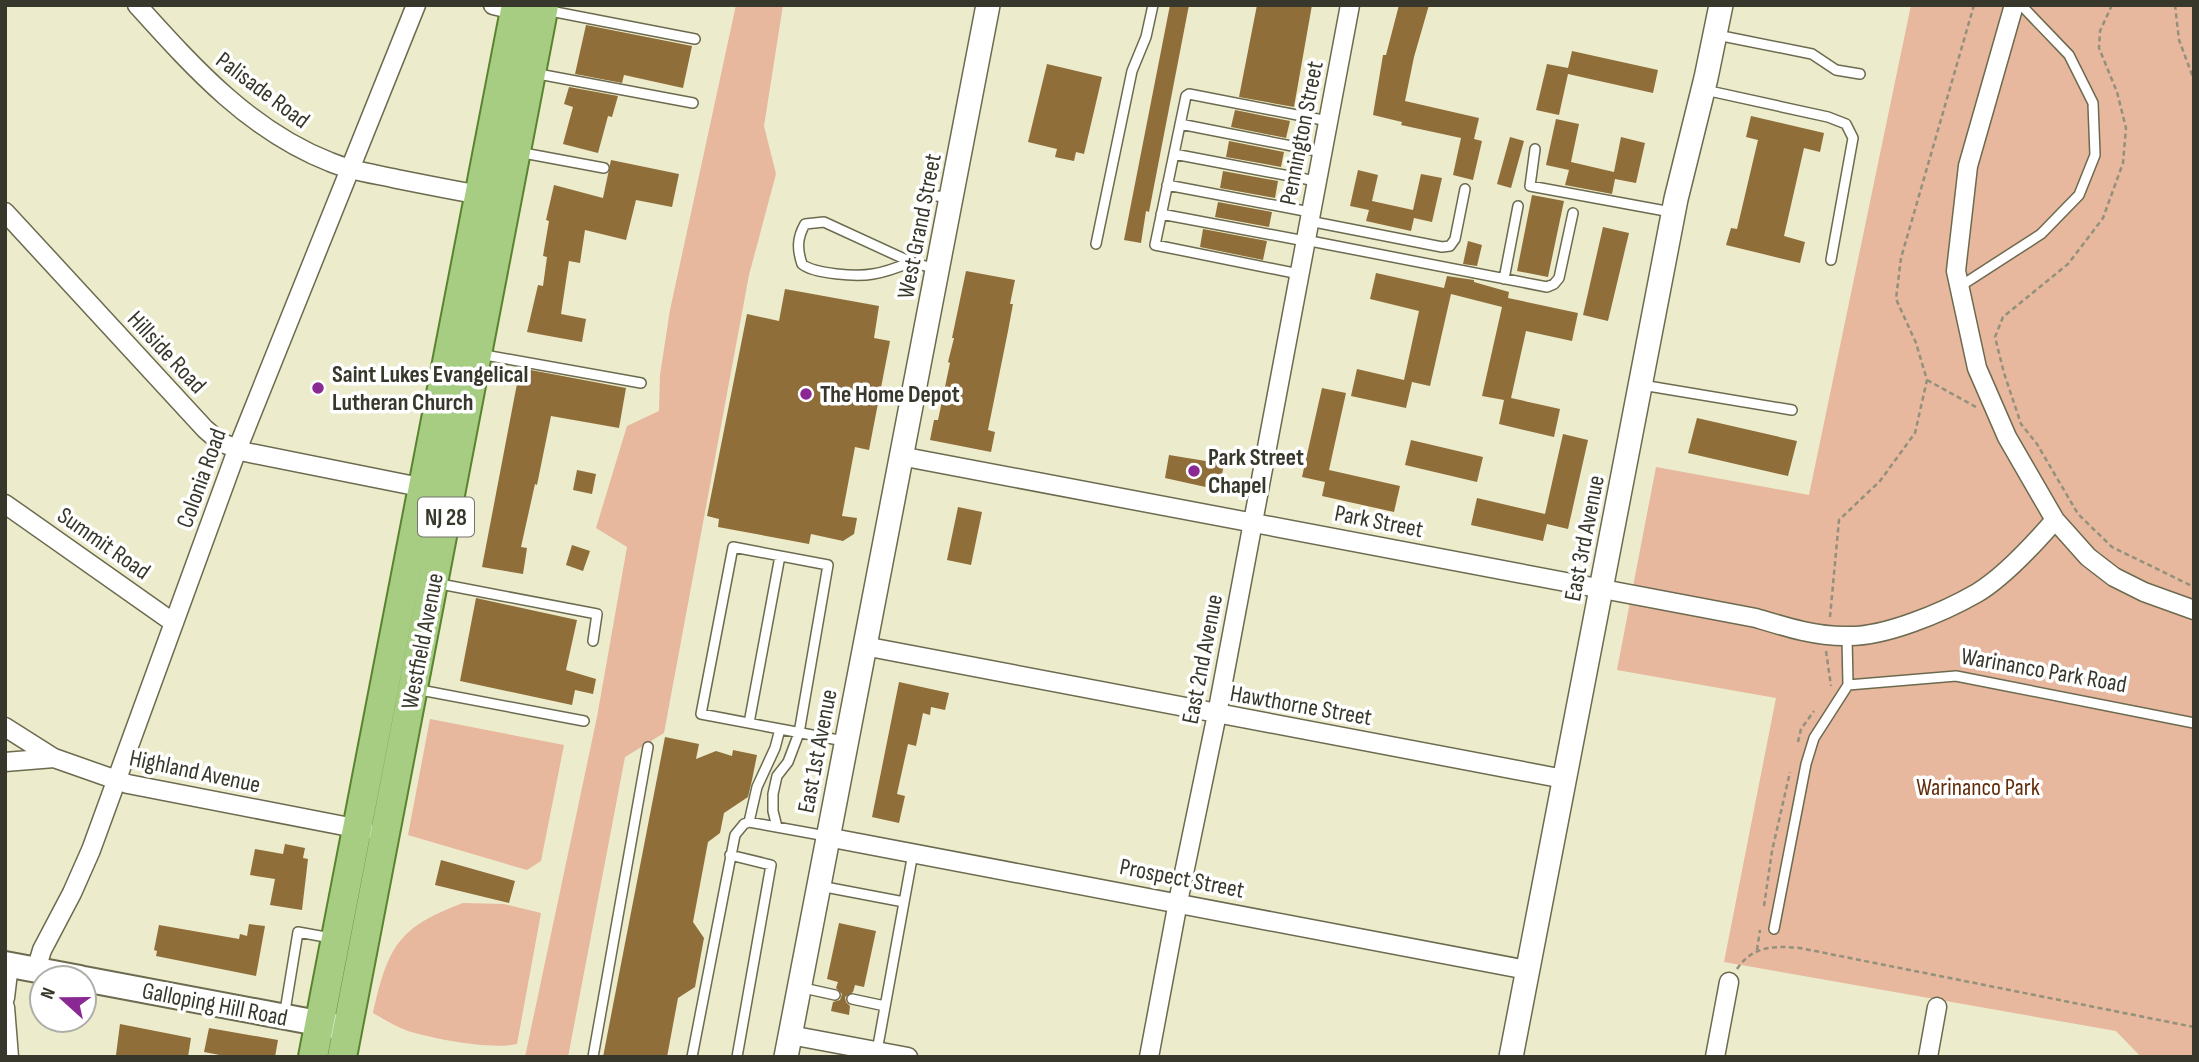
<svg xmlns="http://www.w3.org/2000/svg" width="2199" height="1062" font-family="'Sofia Sans Condensed',sans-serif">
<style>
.green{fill:#e7b79e}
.building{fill:#8f6e3a}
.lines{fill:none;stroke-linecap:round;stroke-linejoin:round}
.service-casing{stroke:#6c6a4f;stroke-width:12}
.minor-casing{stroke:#6c6a4f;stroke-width:21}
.tertiary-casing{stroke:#6c6a4f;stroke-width:26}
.secondary-casing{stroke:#6c6a4f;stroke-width:28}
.primary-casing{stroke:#5a832f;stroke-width:32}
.path{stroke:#92917b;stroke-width:2.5;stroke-dasharray:5 3.5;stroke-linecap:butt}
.service{stroke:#fff;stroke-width:9}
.minor{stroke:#fff;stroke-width:18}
.tertiary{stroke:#fff;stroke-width:23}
.secondary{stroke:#fff;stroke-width:24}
.primary{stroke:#a7cd83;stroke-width:28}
.poi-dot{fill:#8a2993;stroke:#fff;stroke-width:2.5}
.labels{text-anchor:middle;stroke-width:7;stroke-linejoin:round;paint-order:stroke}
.shield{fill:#fff;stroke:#74736b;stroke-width:2}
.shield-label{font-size:23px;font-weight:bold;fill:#38372b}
.street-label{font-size:24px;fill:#38372b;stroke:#fff}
.poi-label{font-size:24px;font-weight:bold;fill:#38372b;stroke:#fff;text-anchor:start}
.park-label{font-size:24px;fill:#622d0b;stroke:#fff}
</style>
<rect width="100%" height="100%" fill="#ecebcb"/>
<path class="green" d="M736 5H783L764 126 776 174 749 275 664 733 625 757 568 1057H525L597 717 627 547 596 528 627 426 659 411 660 375 670 310Z
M1911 5H2194V1057H2141L2116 1031 1724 962 1776 698 1617 670 1656 467 1809 495Z
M430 719 564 745 541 861 527 870 408 835Z
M463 903 504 904 541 913 517 1044C490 1050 435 1039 408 1031 396 1027 384 1019 373 1013 388 947 398 927 463 903Z"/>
<path class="building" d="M1170 5H1189L1149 212 1146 211 1141 243 1124 240Z
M1257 5H1312L1294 107 1239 97Z
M1399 5H1429L1414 57 1405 101 1479 118 1474 139 1482 141 1473 180 1453 175 1461 138 1401 125 1402 122 1373 115 1383 55H1386Z
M586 25 692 46 683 88 624 75 622 83 575 74Z
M1572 51 1658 70 1653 93 1568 74 1559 115 1536 110 1547 64 1568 68Z
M1047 64 1102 77 1084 154 1076 152 1074 161 1055 157 1057 149 1028 142Z
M569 87 618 96 612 117 608 116 598 153 563 144 573 107 564 104Z
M1235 110 1290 121 1286 138 1231 127Z
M1751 116 1824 133 1820 152 1804 148 1784 236 1805 242 1800 263 1726 245 1731 228 1737 229 1758 140 1746 137Z
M1556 119 1579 124 1571 162 1614 172 1621 137 1645 143 1636 183 1615 179 1612 194 1565 185 1569 170 1546 165Z
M1510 137 1524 141 1511 188 1497 184Z
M1229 141 1284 152 1281 167 1226 157Z
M611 160 679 174 672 207 636 200 626 240 585 230 580 263 569 261 561 314 586 319 582 342 527 332 538 285 543 286 547 257 543 256 549 221 546 220 554 185 603 198Z
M1358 170 1378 175 1372 201 1413 210 1421 174 1442 178 1432 222 1414 218 1411 231 1366 221 1369 210 1350 206Z
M1223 171 1278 181 1275 198 1220 188Z
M1532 195 1564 201 1548 277 1517 271Z
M1218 202 1272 212 1269 227 1215 217Z
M1603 227 1629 233 1608 321 1583 315Z
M1203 229 1267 241 1263 260 1200 247Z
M1468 241 1482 245 1477 266 1463 264Z
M966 271 1015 280 1010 304H1013L1008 331 988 430 995 432 991 452 930 440 934 420H938L950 363 948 362 954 338H952Z
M1376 273 1444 288 1447 276 1474 280V282L1509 292 1508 298 1578 313 1572 341 1526 331 1511 398 1560 409 1554 437 1499 424 1504 400 1482 396 1502 307 1451 294 1430 386 1412 382 1406 408 1351 396 1357 369 1404 380 1419 311 1370 299Z
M785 289 879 306 874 338 890 341 869 450 855 447 842 516 857 518 854 534 843 541 811 534 809 544 718 527 719 519 707 516 747 314 779 321Z
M520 368 626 388 619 428 551 416 537 485 535 484 521 547 527 548 523 574 482 567Z
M1322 388 1346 393 1329 470 1400 486 1394 512 1322 496 1325 482 1302 477Z
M1697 418 1797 441 1788 476 1688 453Z
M1563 434 1588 440 1568 529 1547 524 1543 541 1471 525 1477 498 1545 514Z
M1411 440 1483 457 1477 482 1405 465Z
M1169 455 1224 464 1219 490 1165 478Z
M577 470 596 474 592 494 573 490Z
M958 507 982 512 971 565 947 560Z
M572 545 590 551 583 571 566 565Z
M476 598 577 620 566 670 596 679 593 694 575 690 572 705 460 681Z
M899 682 949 693 945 710 931 707 930 715 923 713 916 746 908 744 897 794 905 796 899 823 872 817Z
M665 737 699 744 696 759 716 751 732 756 733 750 757 755 752 780 748 797 724 813 720 833 708 842 693 922 704 938 695 987 678 998 667 1057H603Z
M285 844 305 848 303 858 308 859 302 910 270 905 275 879 250 875 255 849 283 854Z
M441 860 515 881 509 903 435 885Z
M839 923 876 931 864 987 855 985 853 992 845 997 846 1002 850 1006 849 1015 831 1011 833 1002 840 1000 842 994 836 988 838 982 827 979Z
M249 924 265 926 256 976 156 956 157 951 154 950 159 925 239 939 240 934 247 936Z
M120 1024 191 1038 188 1057 116 1055Z
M209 1028 278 1040 275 1057H230L204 1052Z"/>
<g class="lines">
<defs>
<path id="service" d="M545 10 695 39
M1717 35 1812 54 1836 70 1860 74
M533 73 693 103
M1705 90 1828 117 1846 124 1853 138 1831 260
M1180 124 1322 152
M1535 149 1530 186 1671 212
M518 152 604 168
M1174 154 1316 181
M1167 185 1310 212
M925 194 949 198
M1161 214 1305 241
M1309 221 1442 247 1450 246 1455 239 1465 189
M1305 240 1547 287 1554 284 1559 278 1573 213
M1096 244 1132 71 1146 37 1153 5
M911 262C899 267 887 272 873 274 857 277 814 274 802 264 797 249 797 238 805 224L824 222 911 262 936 269
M1299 274 1155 245 1186 96 1189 94 1328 121
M1504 279 1518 206
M1959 287 2041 234 2079 195 2095 155 2093 103 2069 55 2021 5
M479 354 641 383
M1642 385 1792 410
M435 583 597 614 593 641
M1847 637 1848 685
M1848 685 1956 676 2194 723
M415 689 584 721
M749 723 780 556
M780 729 844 741
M749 822 757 787 775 748 780 729 701 714 733 547 828 565 799 733 788 762 777 776 773 794V811L777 827
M730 855 771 865 737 1057
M820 886 904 902
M1774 929 1806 764 1814 738 1848 685
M799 987 835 995
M852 999 885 1006
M284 1017 298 932 331 938
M877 1051 913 853
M593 1057 648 747
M692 1057 735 835 744 824 749 822 826 836"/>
<path id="minor" d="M137 5C193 67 250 131 330 162 351 171 375 174 397 179 427 185 457 191 486 196
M493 5 523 12
M2014 5 1968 166 1956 271 1977 368 2007 437 2055 520 2088 557 2114 577 2144 592 2194 610
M5 212 205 429 220 442 245 452 430 489
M900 456 1756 618C1786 627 1814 636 1845 636 1883 638 1944 612 1977 593 2002 578 2035 543 2055 520
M5 504 174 623
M864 646 1564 779
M5 727 54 758 128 784 365 830
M5 762 54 758
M827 837 1527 970
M36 970 42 950 72 893 91 850 237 450 416 5
M5 998 9 964
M5 1007 9 1057
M790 1035 908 1057
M1149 1057 1178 902 1217 714 1350 5
M1715 1057 1729 982
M1928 1057 1937 1007"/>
<path id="tertiary" d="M786 1057 988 5
M1511 1057 1676 199 1706 78 1721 5"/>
<path id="secondary" d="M5 964 80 978
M84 979 339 1027"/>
<path id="primary" d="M313 1057 516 5
M342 1057 544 5"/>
</defs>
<use href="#service" class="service-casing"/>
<use href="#minor" class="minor-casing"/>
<use href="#tertiary" class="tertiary-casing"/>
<use href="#secondary" class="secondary-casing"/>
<use href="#primary" class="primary-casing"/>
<path class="path" d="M2112 5 2100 31 2099 48 2117 92 2126 128 2123 163 2103 218 2068 264 2003 317 1995 337 2004 373 2021 424 2037 444 2078 514 2112 547 2194 587
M2175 5 2179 40 2194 80
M1927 380 1976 407
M1830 617 1839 520 1880 481 1915 433 1927 380 1916 343 1896 299 1901 258 1974 5
M1826 651 1831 686
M1798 742 1801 729 1814 711
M1764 906 1772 851 1790 772
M1757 950 1760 930
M1737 969C1753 945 1775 946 1800 948L2194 1027"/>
<use href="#service" class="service"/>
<use href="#minor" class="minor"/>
<use href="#tertiary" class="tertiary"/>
<use href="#secondary" class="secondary"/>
<use href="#primary" class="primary"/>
</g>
<g class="poi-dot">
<circle cx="318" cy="388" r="7"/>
<circle cx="806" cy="394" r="7"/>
<circle cx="1194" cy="471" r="7"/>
</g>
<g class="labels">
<rect class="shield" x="418" y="497.5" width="56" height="39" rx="5"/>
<g class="shield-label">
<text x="446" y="525">NJ 28</text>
</g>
<g class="street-label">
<text transform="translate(263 90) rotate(37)" y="8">Palisade Road</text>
<text transform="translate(1301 133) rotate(-79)" y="8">Pennington Street</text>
<text transform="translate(919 226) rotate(-79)" y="8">West Grand Street</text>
<text transform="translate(167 352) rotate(47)" y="8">Hillside Road</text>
<text transform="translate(201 478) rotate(-70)" y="8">Colonia Road</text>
<text transform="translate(1379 521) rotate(11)" y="8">Park Street</text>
<text transform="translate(1584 538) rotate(-79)" y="8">East 3rd Avenue</text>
<text transform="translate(104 543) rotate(35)" y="8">Summit Road</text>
<text transform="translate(422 641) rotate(-79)" y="8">Westfield Avenue</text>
<text transform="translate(1202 659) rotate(-79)" y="8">East 2nd Avenue</text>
<text transform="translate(2044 670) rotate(10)" y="8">Warinanco Park Road</text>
<text transform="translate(1301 705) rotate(10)" y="8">Hawthorne Street</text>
<text transform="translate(817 751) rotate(-79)" y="8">East 1st Avenue</text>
<text transform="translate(195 771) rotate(12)" y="8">Highland Avenue</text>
<text transform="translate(1182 878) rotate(11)" y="8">Prospect Street</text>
<text transform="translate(215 1004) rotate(11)" y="8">Galloping Hill Road</text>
</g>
<g class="poi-label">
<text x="332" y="382">Saint Lukes Evangelical<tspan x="332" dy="28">Lutheran Church</tspan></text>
<text x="820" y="402">The Home Depot</text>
<text x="1208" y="465">Park Street<tspan x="1208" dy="28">Chapel</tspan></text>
</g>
<g class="park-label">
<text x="1978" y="795">Warinanco Park</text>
</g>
</g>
<rect width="2199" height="1062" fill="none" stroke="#38372b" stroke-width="14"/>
<g transform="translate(63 999) rotate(291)"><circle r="33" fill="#ffffff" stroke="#afafaa" stroke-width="2"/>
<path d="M0-5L12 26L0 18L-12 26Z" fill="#8a2993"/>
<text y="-10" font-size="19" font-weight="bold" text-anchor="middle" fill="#38372b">N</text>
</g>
</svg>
